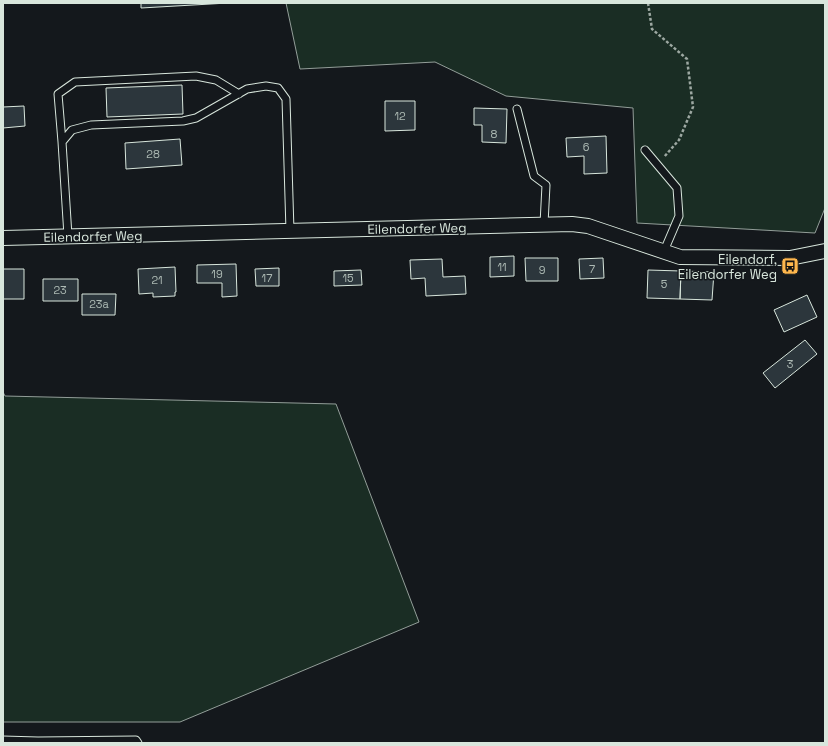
<svg xmlns="http://www.w3.org/2000/svg" width="828" height="746" font-family="'Space Grotesk',sans-serif">
<style>
.green{fill:#1a2d24;stroke:#939e99}
.building{fill:#2c363c;stroke:#d8e6dc}
.lines{fill:none;stroke-linecap:round;stroke-linejoin:round}
.service-casing{stroke:#d8e6dc;stroke-width:9}
.minor-casing{stroke:#d8e6dc;stroke-width:16}
.path{stroke:#9da8a2;stroke-width:2.5;stroke-dasharray:3 2;stroke-linecap:butt}
.service{stroke:#14181c;stroke-width:7}
.minor{stroke:#14181c;stroke-width:14}
.labels{text-anchor:middle;stroke-width:3;stroke-linejoin:round;paint-order:stroke}
.number-label{font-size:11px;fill:#adbab4}
.street-label{font-size:13px;fill:#d8e6dc;stroke:#14181c}
.poi-label{font-size:13px;fill:#d8e6dc;stroke:#14181c;text-anchor:end}
</style>
<rect width="100%" height="100%" fill="#14181c"/>
<path class="green" d="M286 3H825V208L815 233 637 223 633 108 506 96 435 62 300 69Z
M3 392 5 396 336 404 419 622 180 722H3Z"/>
<path class="building" d="M141 3H228L141 8Z
M182 85 183 114 107 117 106 88Z
M385 101H415V130L385 131Z
M24 106 25 126 3 128V107Z
M474 108 507 109 506 143 482 142V125H474Z
M606 136 607 173 584 174V156L567 157 566 138Z
M180 139 182 165 126 169 125 143Z
M514 256V276L490 277V257Z
M525 258H558V281H526Z
M603 258 604 278 580 279 579 259Z
M442 259 443 277 465 276 466 294 426 296 425 278 411 279 410 260Z
M197 265 236 264 237 296 222 297V283H197Z
M175 267 176 292H175V296L153 297V293L139 294 138 269Z
M279 268V286H256L255 269Z
M3 269H24V299H3Z
M361 270 362 285 334 286V271Z
M648 270 681 271 680 299 647 298Z
M681 271 714 272 712 300 680 299Z
M43 279H78V301H43Z
M82 294H116L115 315H82Z
M807 295 817 317 784 332 774 310Z
M805 340 817 354 775 388 763 373Z"/>
<g class="lines">
<defs>
<path id="service" d="M517 109 534 176 546 185 544 224
M62 142 58 94 75 82 196 76 216 80 239 94
M645 150 677 188 679 216 664 251
M68 236 62 142 72 130 91 125 183 121 196 118 247 89 266 86 278 88 286 99 290 231
M3 740 38 741 136 740 138 743"/>
<path id="minor" d="M3 238 572 224 588 226 680 257 790 258 825 251"/>
</defs>
<use href="#service" class="service-casing"/>
<use href="#minor" class="minor-casing"/>
<path class="path" d="M648 3 652 29 687 59 693 107 679 140 664 157"/>
<use href="#service" class="service"/>
<use href="#minor" class="minor"/>
</g>
<defs>
<symbol id="bus-square" viewBox="-11 -11 22 22"><rect x="-9" y="-9" width="18" height="18" rx="4" fill="#ffb74d" stroke="#14181c"/><path d="M-5-6H5V4H4V6H2V4H-2V6H-4V4H-5ZM-3.5-4V0h7V-4ZM-3.5 1.2v1.5H-2V1.2ZM2 1.2v1.5H3.5V1.2Z" fill="#111"/></symbol>
</defs>
<g fill-rule="evenodd">
<use href="#bus-square" x="780" y="256" width="20" height="20"/>
</g>
<g class="labels">
<g class="number-label">
<text x="400" y="120">12</text>
<text x="494" y="138">8</text>
<text x="586" y="151">6</text>
<text x="153" y="158">28</text>
<text x="502" y="271">11</text>
<text x="592" y="273">7</text>
<text x="542" y="274">9</text>
<text x="217" y="278">19</text>
<text x="267" y="282">17</text>
<text x="348" y="282">15</text>
<text x="157" y="284">21</text>
<text x="664" y="288">5</text>
<text x="60" y="294">23</text>
<text x="99" y="308">23a</text>
<text x="790" y="368">3</text>
</g>
<g class="street-label">
<text transform="translate(417 228) rotate(-1)" y="5">Eilendorfer Weg</text>
<text transform="translate(93 236) rotate(-1)" y="5">Eilendorfer Weg</text>
</g>
<g class="poi-label">
<text x="777" y="264">Eilendorf,<tspan x="777" dy="15">Eilendorfer Weg</tspan></text>
</g>
</g>
<rect width="828" height="746" fill="none" stroke="#d8e6dc" stroke-width="8"/>
</svg>
